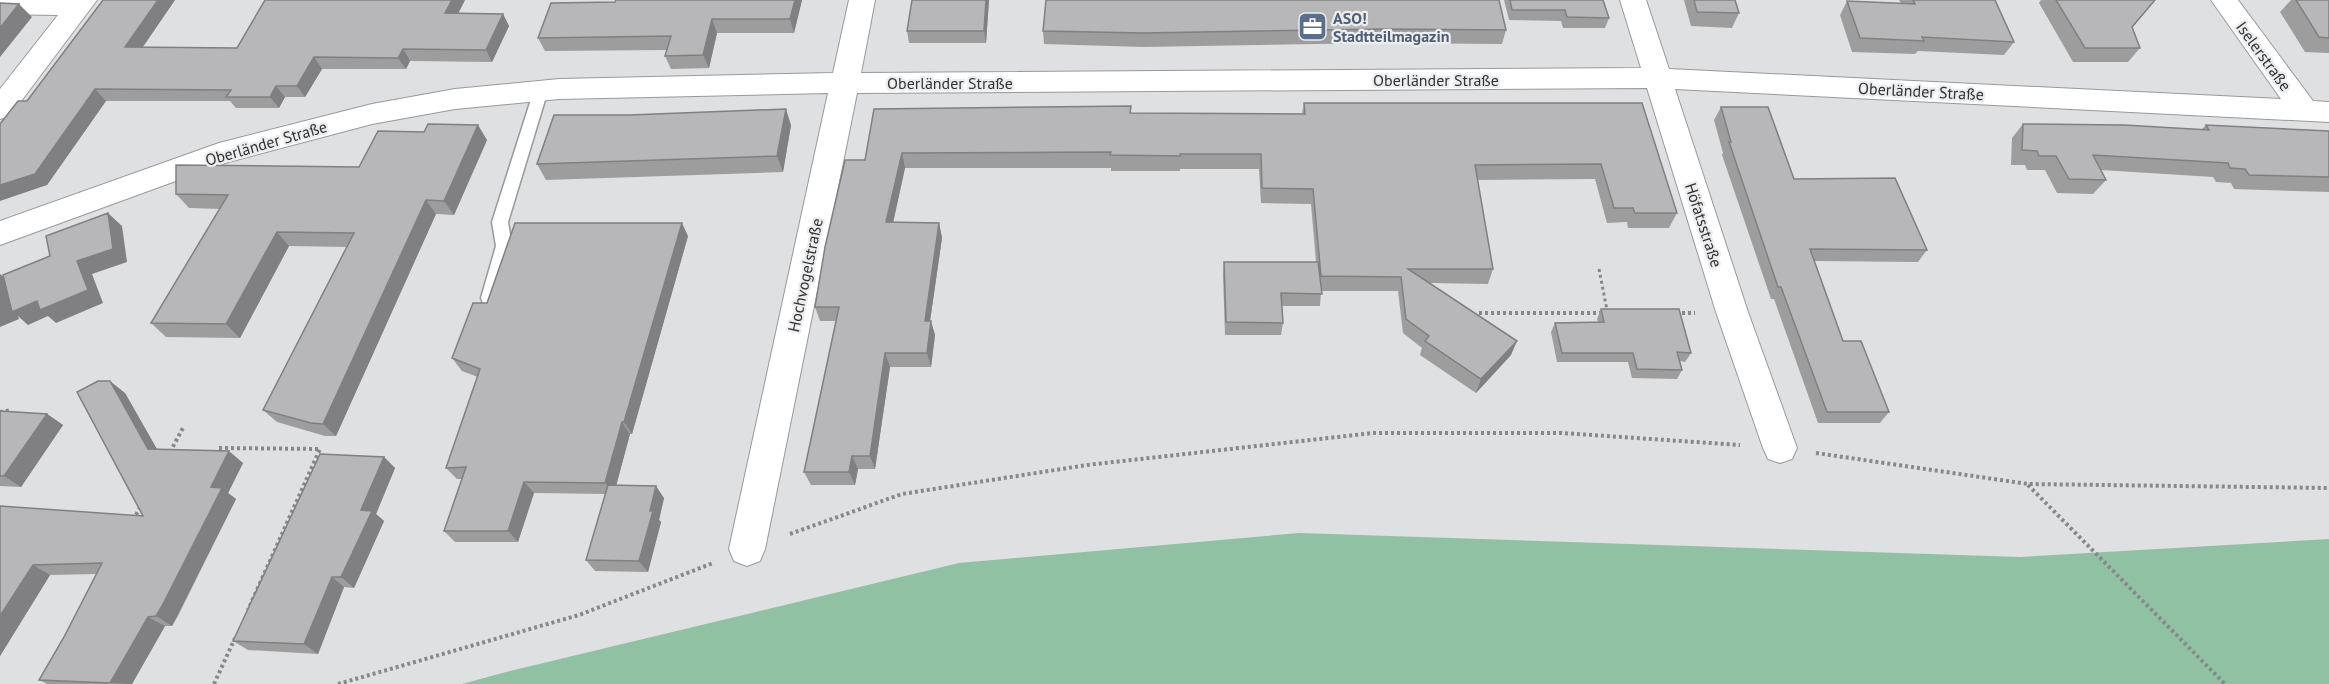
<svg xmlns="http://www.w3.org/2000/svg" width="2329" height="684" font-family="'PT Sans',sans-serif">
<style>
.green{fill:#8fc1a2}
.lines{fill:none;stroke-linecap:round;stroke-linejoin:round}
.service-casing{stroke:#98999b;stroke-width:3}
.minor-casing{stroke:#98999b;stroke-width:2}
.path-far1{stroke:#88888a;stroke-width:3;stroke-dasharray:3 3;stroke-linecap:butt}
.path{stroke:#88888a;stroke-width:4;stroke-dasharray:3 3;stroke-linecap:butt}
.service{fill:#fff;fill-rule:evenodd}
.minor{fill:#fff;fill-rule:evenodd}
.wall{fill:#9d9d9e}
.shaded-wall{fill:#807f81}
.building{fill:#b7b6b8;stroke:#807f81;stroke-width:1.5}
.labels{text-anchor:middle;stroke-width:4.5;stroke-linejoin:round;paint-order:stroke}
.service-label{font-size:16px;font-weight:bold;fill:#4e5e75;stroke:#ecedef;text-anchor:start}
.street-label{font-size:16px;fill:#313132;stroke:#ecedef}
</style>
<rect width="100%" height="100%" fill="#dfe0e2"/>
<path class="green" d="M1299 533 2020 557 2329 539V684H462L506 672 959 563Z"/>
<g class="lines">
<defs>
<path id="service" d="M541 85 548 90 508 222 512 246 497 298 495 303 489 304 483 303 481 298 496 246 492 222 534 90Z"/>
<path id="minor" d="M0 0H97L10 116 0 119V89L58 15 0 14Z
M849 0H875L861 73 1641 68 1620 0H1646L1669 69 2281 99 2211 0H2238L2313 101 2329 102V122L1675 89 1748 312 1797 448 1792 459 1780 463 1768 459 1763 448 1716 312 1647 88 857 93 765 549 760 561 747 566 734 561 729 549 828 93 559 99 455 109 372 124 225 163 0 245V221L219 143 372 104 455 89 559 79 833 73Z"/>
</defs>
<use href="#service" class="service-casing"/>
<use href="#minor" class="minor-casing"/>
<path class="path-far1" d="M1599 269 1607 310"/>
<path class="path" d="M1607 309 1608 313
M1479 313H1602
M1676 313H1695
M0 412 11 410
M219 448 320 449 248 610
M170 452 184 426
M1816 453 2028 484 2329 488
M2028 485 2225 684
M133 520 141 506
M790 534 902 494 1087 465 1373 433H1562L1740 445
M214 684 235 638
M338 684 579 615 713 563"/>
<use href="#service" class="service"/>
<use href="#minor" class="minor"/>
</g>
<path class="wall" d="M175 0 143 47 237 48 465 0 458 14H503L509 26 492 62 410 61 406 69H322L305 97H285L279 108H236L230 101H106L47 185 27 101Z
M802 0 794 33H717L709 68 671 69 665 56 667 50 545 51 538 38Z
M912 0H989L986 43H909L907 31Z
M1046 0 1506 30 1502 44 1380 43 1143 47 1044 44 1043 31Z
M1504 0H1603L1609 18 1605 28H1563L1561 21 1509 20Z
M1684 0H1735L1739 13 1732 28 1691 26Z
M1899 0H1995L2014 42 2004 55 1918 51 1915 54 1852 52 1840 15 1847 1 1901 3Z
M2041 0H2155L2132 28 2140 48 2128 62H2073L2039 3Z
M2291 0H2329V53L2305 52 2280 12Z
M1304 103H1642L1677 213 1669 228H1628L1627 222 1607 223 1595 179 1477 180 1493 269 1488 284 1430 283 1511 355 1476 393 1420 355 1422 348 1403 333 1398 291H1321L1320 306H1282L1283 323 1281 335H1225L1223 275 1224 262H1316L1311 204 1261 203 1259 169H1180V171H1111V168H905L893 222 939 223 942 238 930 321 935 335 931 367H890L875 469H858L855 485H811L804 472 836 321H820L815 307 865 160 1131 106V113L1302 114Z
M1721 107 1794 179 1927 250 1918 262 1814 261 1843 341 1889 412 1880 423H1818L1774 299H1771L1722 155 1723 153 1714 120Z
M2023 124 2202 129 2206 125 2329 131V192L2234 189 2231 183 2216 182 2213 177 2101 170 2106 180 2093 194 2057 193 2045 170H2027L2025 165H2011L2012 138Z
M791 125 783 172 546 180 537 164Z
M487 140 454 215 436 214 336 436H325L277 422 263 410 347 247 289 246 240 338 166 337 151 323 220 209 189 208 176 194 359 167Z
M688 236 632 434H630L616 485 664 498 659 520 661 522 648 572 595 571 586 560 606 494 534 493 518 542H455L444 531 462 479H457L446 468 478 377 462 371 452 358 487 303Z
M1601 309 1691 353 1685 362 1680 361 1682 370 1677 379 1632 378 1628 362H1557L1551 332 1555 323 1598 322 1597 319Z
M125 393 157 449 243 463 228 493 236 499 178 616 172 626H165L132 684H47L39 680 64 637 96 574 50 575 0 656V506L143 516Z
M0 411 47 414 63 425 21 487 0 486Z
M384 457 395 468 376 514 384 521 354 588 344 587 318 654 248 650 233 641Z"/>
<path class="shaded-wall" d="M158 0H175L135 58 125 47Z
M452 0H465L452 25 445 13Z
M795 0H802L794 33 790 19Z
M986 0H989L986 43 984 31Z
M19 4 32 17 0 57V28Z
M503 14 509 26 492 62 486 50Z
M712 19 717 33 709 68 703 55Z
M403 49 410 61 406 69 398 58Z
M314 57 322 69 305 97 297 86Z
M276 86 285 97 279 108 270 97Z
M95 89 106 101 47 185 0 201V185Z
M786 109 791 125 783 172 777 156Z
M478 125 487 140 454 215 444 201Z
M902 153 905 168 890 237 886 222Z
M426 200 436 214 336 436 323 424Z
M108 213 122 226 127 262 92 274 103 303 56 323 48 316 28 325 18 316 19 319 0 327V274L6 279 77 261Z
M682 223 688 236 632 434 624 422Z
M939 223 942 238 928 335 925 321Z
M277 232 289 246 240 338 226 324Z
M931 321 935 335 931 367 927 353Z
M1517 341 1511 355 1476 393 1481 379Z
M885 353 890 367 875 469 870 456Z
M110 381 125 393 163 460 148 449Z
M47 414 63 425 21 487 4 476Z
M622 422 630 434 614 494 605 483Z
M229 451 243 463 228 493 236 499 172 626 156 616 211 487Z
M852 456 858 469 855 485 849 472Z
M384 457 395 468 376 514 384 521 354 588 341 577 361 510Z
M524 482 534 493 518 542 508 531Z
M656 486 664 498 659 520 661 522 648 572 639 561Z
M33 565 50 575 0 656V616Z
M332 577 344 587 318 654 304 644Z
M148 617 165 626 132 684 110 683Z"/>
<path class="building" d="M103 0H158L125 47 237 48 265 0H452L445 13 503 14 486 50 403 49 398 58 314 57 297 86H276L270 97H226L231 90 95 89 35 174 0 185V124L18 101H27Z
M616 0H795L790 19H712L703 55 665 56 671 36 538 38 551 3 615 2Z
M912 0H986L984 31H907Z
M1046 0H1499L1506 30 1382 29 1143 33 1043 31Z
M1510 0H1603L1609 18 1567 17 1565 10H1512Z
M1694 0H1735L1739 13 1697 12Z
M1913 0H1995L2014 42 1922 37 1924 41 1860 38 1847 1 1915 4Z
M2056 0H2155L2132 27 2140 48H2085Z
M2296 0H2329V38L2319 37Z
M0 3 19 4 0 28Z
M1304 103H1642L1677 213H1635L1633 208H1614L1601 164 1475 165 1493 269H1408L1517 341 1481 379 1425 341 1429 336 1406 319 1401 277 1321 276 1313 189 1262 188 1261 154H1180V156L1110 155 1111 152 902 153 886 222 939 223 925 321H931L927 353H885L870 456H852L849 472H804L839 307H815L825 247 845 160H865L874 109 1131 106 1130 113 1305 114Z
M1721 107H1768L1794 179 1895 178 1927 250 1810 249 1843 341H1861L1889 412H1827L1781 287H1778L1729 142H1731Z
M786 109 777 156 537 164 554 115H629Z
M428 124 478 125 444 201 426 200 323 424 311 423 263 410 354 233 277 232 226 324 151 323 228 195 176 194V165L359 167 378 131 424 132Z
M2023 124 2124 125 2209 130 2206 125 2329 131V177L2249 175 2245 169 2230 168 2228 163 2093 155 2106 180 2069 179 2056 156H2039L2037 151 2022 150Z
M108 213 113 249 77 261 88 290 40 310 37 301 12 312 3 275 50 256 46 236Z
M515 223H682L624 422H622L605 483 524 482 508 531H444L466 467 446 468 480 369 452 358 473 303H487Z
M1224 262H1318L1322 294 1281 293 1283 323 1226 322Z
M1601 309H1679L1691 353 1677 352 1682 370 1637 369 1633 353H1562L1555 323 1604 322Z
M98 381H110L148 449 229 451 211 487 222 488 162 606 156 616 148 617 110 683 39 680 64 637 102 563 33 565 0 616V506L143 516 77 392Z
M0 411 47 414 4 476H0Z
M320 454 384 457 361 510 372 511 341 577H332L304 644 233 641Z
M608 485 656 486 650 511H653L639 561 586 560Z"/>
<defs>
<symbol id="office-square" viewBox="-11 -11 22 22"><rect x="-9" y="-9" width="18" height="18" rx="4" fill="#5c6f8a" stroke="#ecedef"/><path d="M-6-3h4V-5.5h4V-3h4V5H-6ZM-1-4.5V-3h2v-1.5ZM-6 0V1H6V0Z" fill="#fff"/></symbol>
</defs>
<g fill-rule="evenodd">
<use href="#office-square" x="1296" y="10" width="33" height="33"/>
</g>
<g class="labels">
<g class="service-label">
<text x="1333" y="24">ASO!<tspan x="1333" dy="18">Stadtteilmagazin</tspan></text>
</g>
<g class="street-label">
<text transform="translate(2264 56) rotate(54)" y="6">Iselerstraße</text>
<text x="1436" y="86">Oberländer Straße</text>
<text x="950" y="89">Oberländer Straße</text>
<text transform="translate(1921 91) rotate(3)" y="6">Oberländer Straße</text>
<text transform="translate(266 143) rotate(-16)" y="6">Oberländer Straße</text>
<text transform="translate(1704 225) rotate(72)" y="6">Höfatsstraße</text>
<text transform="translate(805 275) rotate(-78)" y="6">Hochvogelstraße</text>
</g>
</g>
</svg>
